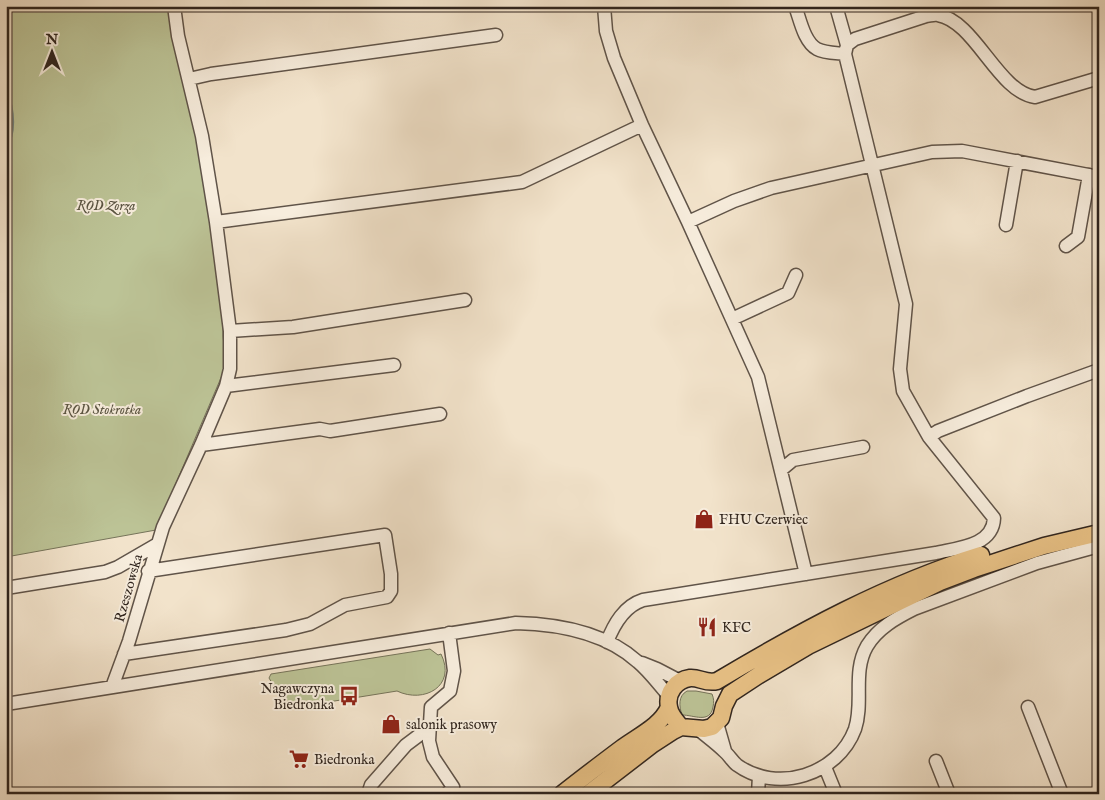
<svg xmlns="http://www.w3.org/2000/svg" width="1105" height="800" font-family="'IM FELL English',serif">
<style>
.green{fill:#bcc396;stroke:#76745a}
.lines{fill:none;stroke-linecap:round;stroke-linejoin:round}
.stream{stroke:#71807c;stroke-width:3}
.minor-casing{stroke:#605449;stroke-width:15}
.major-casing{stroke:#30251e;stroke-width:19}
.minor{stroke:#f7eddd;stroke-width:12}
.major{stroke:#e9c286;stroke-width:16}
.labels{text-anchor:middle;stroke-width:4;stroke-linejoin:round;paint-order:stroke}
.park-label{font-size:14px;font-style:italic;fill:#5a5442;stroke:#f7eddd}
.poi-label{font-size:14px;fill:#30251e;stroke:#f7eddd;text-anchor:start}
.street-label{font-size:14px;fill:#30251e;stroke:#f7eddd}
</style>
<rect width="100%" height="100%" fill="#f2e3cb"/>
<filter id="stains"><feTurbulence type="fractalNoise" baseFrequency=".004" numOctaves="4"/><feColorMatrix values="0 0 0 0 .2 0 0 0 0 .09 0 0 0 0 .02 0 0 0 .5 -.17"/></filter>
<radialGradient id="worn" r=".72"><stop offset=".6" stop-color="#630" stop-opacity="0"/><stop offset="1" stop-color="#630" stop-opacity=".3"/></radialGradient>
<path class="green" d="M6 6H169L197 136 223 299V336L226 366 156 530 6 557Z
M430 649 438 655 441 654C457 686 424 704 397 691L297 707C281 704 277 691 269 678L271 674Z
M687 691H696L712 694C714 699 714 702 713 707 710 724 694 715 682 715 679 706 678 696 687 691Z"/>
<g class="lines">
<path class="stream" d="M6 88C13 108 17 130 6 148"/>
<defs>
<path id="minor" d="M604 6 606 31 614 58 642 125 688 222 758 377 806 574
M795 6C800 19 804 42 817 49 824 53 837 53 845 54
M836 6 847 45
M189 79 211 74 496 35
M216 222 522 182 642 125
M688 222 734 201 771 188 932 152 962 151 1099 177
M1006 225 1017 161
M1066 246 1078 237 1089 175
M732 319 788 293 796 275
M230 331 293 327 465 300
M226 386 394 365
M929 437 938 431 1027 396 1099 370
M201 445 320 429 330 431 440 414
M781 470 793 460 863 447
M6 588 105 572 118 567 156 545
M607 642C614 624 624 606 643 600L936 553C958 548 993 546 994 518L929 437 903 391 900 369 906 304 845 54 847 45 855 39 926 16C929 16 934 14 938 15 975 21 998 92 1035 97L1099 78
M124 654 286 630 310 624 345 605 387 597 391 591V574L385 535 148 571
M642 663 657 669 680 681
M112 687 129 641 163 527 201 445 226 386 230 369V331L216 222 202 136 178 36 174 6
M6 704 516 623C558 624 606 633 638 662 650 672 659 685 669 696
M1028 707 1062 794
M717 723 725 751
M698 729C706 736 716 743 724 751 729 755 732 761 737 765 777 794 838 775 855 729 864 702 852 672 867 646 878 628 896 618 914 609L1037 563 1099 546
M936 761 949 794
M825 767 836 794
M368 794 371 785 406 745 430 727
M447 794 453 787 433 757 429 741 431 707 450 691 454 671 449 633
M758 794 759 776"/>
<path id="major" d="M681 727C676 721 670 715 669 707 666 693 676 680 690 678 699 677 706 684 717 681 801 631 887 584 981 555
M562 794C582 778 602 763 622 748 638 736 661 726 669 707
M588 794 653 744 673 731 681 727 704 729 712 727 721 718 724 706 730 694 759 675 808 646 940 582 974 569 1044 546 1099 533"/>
</defs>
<use href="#minor" class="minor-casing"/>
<use href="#major" class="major-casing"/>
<use href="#minor" class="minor"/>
<use href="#major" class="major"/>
</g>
<defs>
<symbol id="shop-bare" viewBox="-9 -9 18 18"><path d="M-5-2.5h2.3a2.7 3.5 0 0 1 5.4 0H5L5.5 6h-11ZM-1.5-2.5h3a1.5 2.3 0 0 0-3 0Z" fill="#8f2418" stroke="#f7eddd" stroke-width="2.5" paint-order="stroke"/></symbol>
<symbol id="restaurant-bare" viewBox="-9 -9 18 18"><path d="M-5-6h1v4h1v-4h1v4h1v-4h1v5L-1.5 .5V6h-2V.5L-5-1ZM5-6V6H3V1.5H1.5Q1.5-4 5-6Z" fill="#8f2418" stroke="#f7eddd" stroke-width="2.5" paint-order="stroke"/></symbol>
<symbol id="bus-bare" viewBox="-9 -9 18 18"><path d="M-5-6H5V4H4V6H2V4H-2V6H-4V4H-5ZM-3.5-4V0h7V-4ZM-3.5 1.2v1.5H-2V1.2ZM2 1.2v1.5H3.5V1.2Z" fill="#8f2418" stroke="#f7eddd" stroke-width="2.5" paint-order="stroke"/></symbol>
<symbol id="supermarket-bare" viewBox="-9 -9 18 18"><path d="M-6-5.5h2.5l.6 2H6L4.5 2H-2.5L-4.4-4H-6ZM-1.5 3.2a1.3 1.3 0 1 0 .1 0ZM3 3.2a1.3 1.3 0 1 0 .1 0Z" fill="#8f2418" stroke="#f7eddd" stroke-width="2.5" paint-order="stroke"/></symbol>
</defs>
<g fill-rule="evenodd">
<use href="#shop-bare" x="690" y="505" width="28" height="28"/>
<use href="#restaurant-bare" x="693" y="613" width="28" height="28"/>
<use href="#bus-bare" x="335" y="682" width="28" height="28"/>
<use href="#shop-bare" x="377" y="710" width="28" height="28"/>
<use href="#supermarket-bare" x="285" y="745" width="28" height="28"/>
</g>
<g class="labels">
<g class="park-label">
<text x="106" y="210">ROD Zorza</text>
<text x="102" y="414">ROD Stokrotka</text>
</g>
<g class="poi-label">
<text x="719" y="524">FHU Czerwiec</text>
<text x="722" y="632">KFC</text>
<text x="334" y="693" text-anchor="end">Nagawczyna<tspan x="334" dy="16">Biedronka</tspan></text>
<text x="406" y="729">salonik prasowy</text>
<text x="314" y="764">Biedronka</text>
</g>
<g class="street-label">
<text transform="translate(128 588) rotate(-74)" y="5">Rzeszowska</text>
</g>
</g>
<rect width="1105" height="800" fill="none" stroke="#f2e3cb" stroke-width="25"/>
<rect x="8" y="8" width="1090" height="785" fill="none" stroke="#30251e" stroke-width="2.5"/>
<rect x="12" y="12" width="1080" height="775" fill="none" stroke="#30251e"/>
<g transform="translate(52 52)" stroke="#f7eddd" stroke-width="4" paint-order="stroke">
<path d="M0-4L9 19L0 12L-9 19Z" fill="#30251e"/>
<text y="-8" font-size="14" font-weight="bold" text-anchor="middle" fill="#30251e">N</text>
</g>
<rect width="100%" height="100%" filter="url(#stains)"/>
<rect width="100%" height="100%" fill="url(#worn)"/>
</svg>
